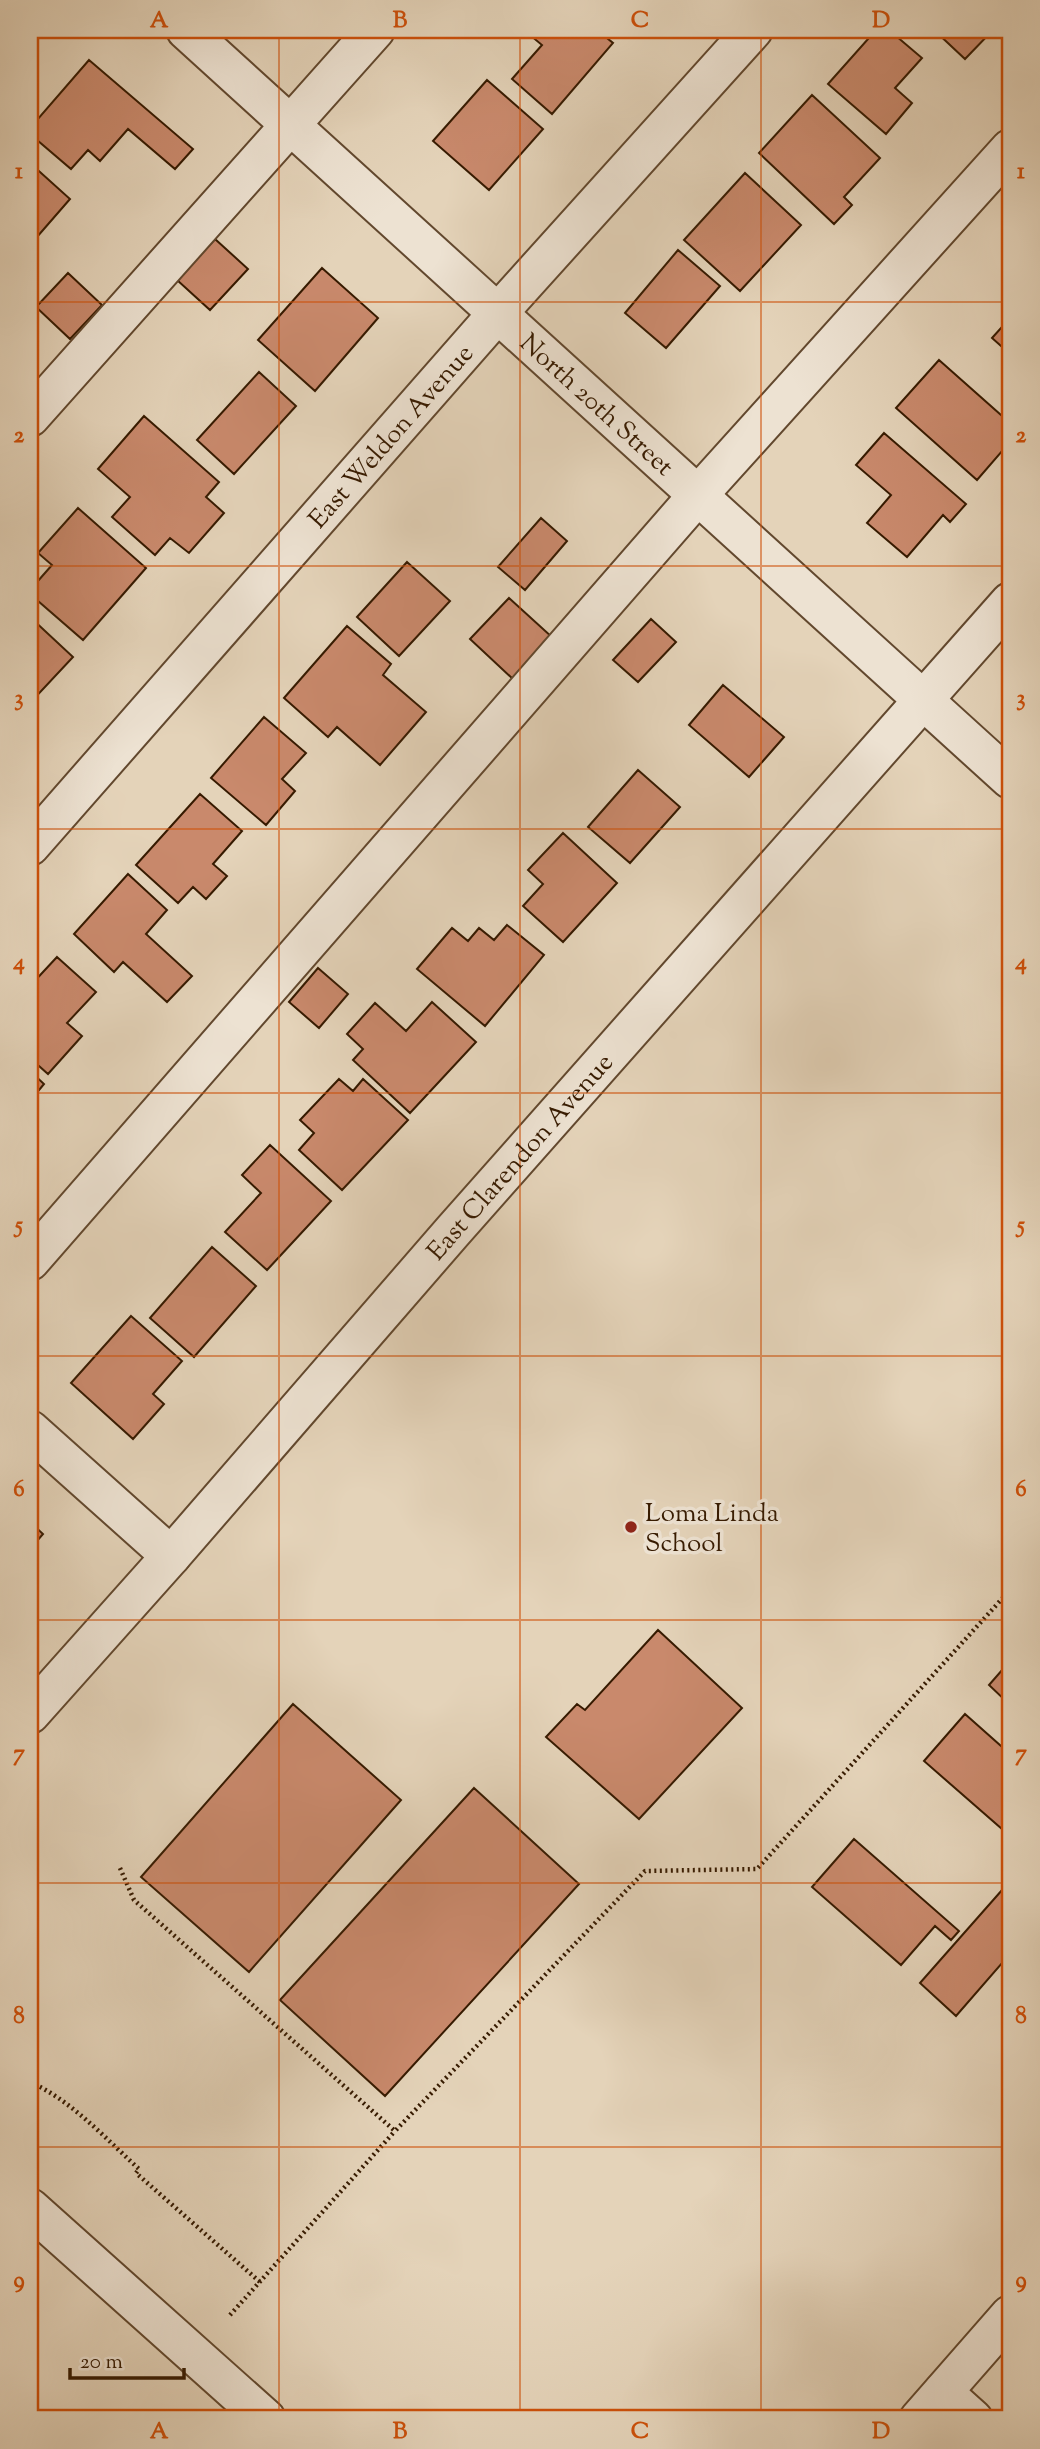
<svg xmlns="http://www.w3.org/2000/svg" width="1040" height="2449" font-family="'Sorts Mill Goudy',serif">
<style>
.building{fill:#c9896c;stroke:#361a00;stroke-width:2}
.lines{fill:none;stroke-linecap:round;stroke-linejoin:round}
.minor-casing{stroke:#62482e;stroke-width:42}
.path{stroke:#361a00;stroke-width:4.5;stroke-dasharray:2 3.5;stroke-linecap:butt}
.minor{stroke:#ede2d2;stroke-width:38}
.grid{fill:none;stroke:#cd500a;stroke-width:2;stroke-opacity:0.55}
.poi-dot{fill:#8f2418;stroke:#ede2d2;stroke-width:2.5}
.labels{text-anchor:middle;stroke-width:7;stroke-linejoin:round;paint-order:stroke}
.street-label{font-size:26px;fill:#361a00;stroke:#ede2d2}
.poi-label{font-size:26px;fill:#361a00;stroke:#ede2d2;text-anchor:start}
.neatline{fill:none;stroke:#cd500a;stroke-width:2.5}
.grid-label{font-size:23px;text-anchor:middle;font-weight:bold;fill:#cd500a}
</style>
<rect width="100%" height="100%" fill="#e4d3b9"/>
<filter id="stains"><feTurbulence type="fractalNoise" baseFrequency=".00286" numOctaves="4"/><feColorMatrix values="0 0 0 0 .2 0 0 0 0 .09 0 0 0 0 .02 0 0 0 .5 -.17"/></filter>
<radialGradient id="worn" r=".72"><stop offset=".6" stop-color="#630" stop-opacity="0"/><stop offset="1" stop-color="#630" stop-opacity=".3"/></radialGradient>
<path class="building" d="M524 30H597L613 43 552 114 512 79 542 45Z
M876 30H889L922 58 895 88 912 103 886 134 828 84Z
M934 30H993L965 59Z
M89 60 193 149 175 169 128 129 100 161 88 150 71 169 30 134V128Z
M487 80 543 129 489 190 433 141Z
M812 95 880 158 844 197 852 205 834 224 759 153Z
M30 163 70 199 30 245Z
M745 173 801 225 740 291 684 240Z
M215 239 248 269 210 310 177 280Z
M678 250 720 286 666 348 625 313Z
M322 268 378 318 315 391 258 340Z
M68 273 102 305 70 339 36 307Z
M1010 318V354L992 338Z
M939 360 1010 423V442L977 480 896 408Z
M259 372 296 406 234 474 197 440Z
M144 416 219 482 206 497 224 513 189 553 170 538 155 555 112 517 130 497 98 469Z
M884 433 966 504 950 522 943 515 907 557 867 523 891 495 856 465Z
M78 508 146 568 83 640 30 594V590L52 565 38 553Z
M541 518 567 541 525 590 498 567Z
M407 562 450 601 399 656 357 617Z
M509 598 553 638 514 680 470 639Z
M30 617 73 657 30 703Z
M651 619 676 642 638 682 613 660Z
M347 626 391 664 383 675 426 712 380 765 337 727 328 737 284 698Z
M723 685 784 737 749 777 689 725Z
M264 717 306 753 282 779 295 791 266 825 211 778Z
M638 770 680 807 630 863 588 827Z
M200 794 242 831 213 864 227 876 206 899 193 887 178 903 136 865Z
M563 833 617 883 563 942 523 906 543 884 528 870Z
M128 874 167 910 146 934 192 976 167 1002 123 962 114 972 74 934Z
M507 925 544 955 485 1026 417 969 452 928 468 941 479 928 494 940Z
M57 957 96 992 67 1023 82 1036 48 1074 30 1058V986Z
M318 968 348 994 319 1028 289 1002Z
M432 1002 476 1042 410 1113 353 1060 363 1049 347 1034 375 1003 406 1031Z
M30 1071 44 1084 30 1101Z
M339 1079 353 1091 363 1079 408 1120 342 1190 299 1150 314 1133 300 1120Z
M270 1145 331 1201 267 1270 225 1232 261 1193 242 1175Z
M212 1247 256 1286 194 1357 150 1318Z
M131 1316 182 1361 153 1394 164 1404 133 1439 71 1383Z
M30 1522 43 1534 30 1549Z
M658 1630 742 1708 639 1819 546 1737 577 1704 585 1710Z
M1010 1661V1705L989 1685Z
M293 1704 401 1800 249 1972 141 1877Z
M965 1714 1010 1754V1836L924 1761Z
M474 1788 579 1884 385 2096 280 2000Z
M854 1839 959 1931 951 1940 935 1926 901 1965 812 1887Z
M1010 1881V1954L956 2016 920 1983Z"/>
<g class="lines">
<defs>
<g id="minor">
<path id="s1" d="M186 30 1010 779"/>
<path d="M30 417 375 30"/>
<path id="s2" d="M30 846 497 314 753 30"/>
<path d="M30 1261 698 495 1010 149"/>
<path d="M30 1430 171 1556"/>
<path id="s3" d="M30 1714 171 1556 453 1231 1010 602"/>
<path d="M30 2208 266 2419"/>
<path d="M943 2392 973 2419"/>
<path d="M919 2419 1010 2315"/>
</g>
</defs>
<use href="#minor" class="minor-casing"/>
<path class="path" d="M120 1868 134 1900 395 2131 645 1871 757 1869 1010 1590
M30 2082C71 2100 105 2138 139 2169L136 2173 260 2282
M230 2315 395 2131"/>
<use href="#minor" class="minor"/>
</g>
<path class="grid" d="M279 30V2419M520 30V2419M761 30V2419M30 302H1010M30 566H1010M30 829H1010M30 1093H1010M30 1356H1010M30 1620H1010M30 1883H1010M30 2147H1010"/>
<circle class="poi-dot" cx="631" cy="1527" r="7"/>
<g class="labels">
<g class="street-label">
<text dy="9" stroke="none"><textPath href="#s1" startOffset="556">North 20th Street</textPath></text>
<text dy="9" stroke="none"><textPath href="#s2" startOffset="546">East Weldon Avenue</textPath></text>
<text dy="9" stroke="none"><textPath href="#s3" startOffset="742">East Clarendon Avenue</textPath></text>
</g>
<g class="poi-label">
<text x="645" y="1521">Loma Linda<tspan x="645" dy="30">School</tspan></text>
</g>
</g>
<rect width="1040" height="2449" fill="none" stroke="#e4d3b9" stroke-width="77"/>
<path d="M70 2368v10h114v-10" fill="none" stroke="#361a00" stroke-width="3.5"/>
<text x="80" y="2368" font-size="21" fill="#361a00" stroke="#ede2d2" stroke-width="5" paint-order="stroke">20 m</text>
<rect x="38" y="38" width="964" height="2372" class="neatline"/>
<g class="grid-label">
<text x="159" y="27">A</text>
<text x="400" y="27">B</text>
<text x="640" y="27">C</text>
<text x="881" y="27">D</text>
<text x="19" y="178">1</text>
<text x="1021" y="178">1</text>
<text x="19" y="442">2</text>
<text x="1021" y="442">2</text>
<text x="19" y="705">3</text>
<text x="1021" y="705">3</text>
<text x="19" y="969">4</text>
<text x="1021" y="969">4</text>
<text x="19" y="1232">5</text>
<text x="1021" y="1232">5</text>
<text x="19" y="1496">6</text>
<text x="1021" y="1496">6</text>
<text x="19" y="1760">7</text>
<text x="1021" y="1760">7</text>
<text x="19" y="2023">8</text>
<text x="1021" y="2023">8</text>
<text x="19" y="2287">9</text>
<text x="1021" y="2287">9</text>
<text x="159" y="2438">A</text>
<text x="400" y="2438">B</text>
<text x="640" y="2438">C</text>
<text x="881" y="2438">D</text>
</g>
<rect width="100%" height="100%" filter="url(#stains)"/>
<rect width="100%" height="100%" fill="url(#worn)"/>
</svg>
